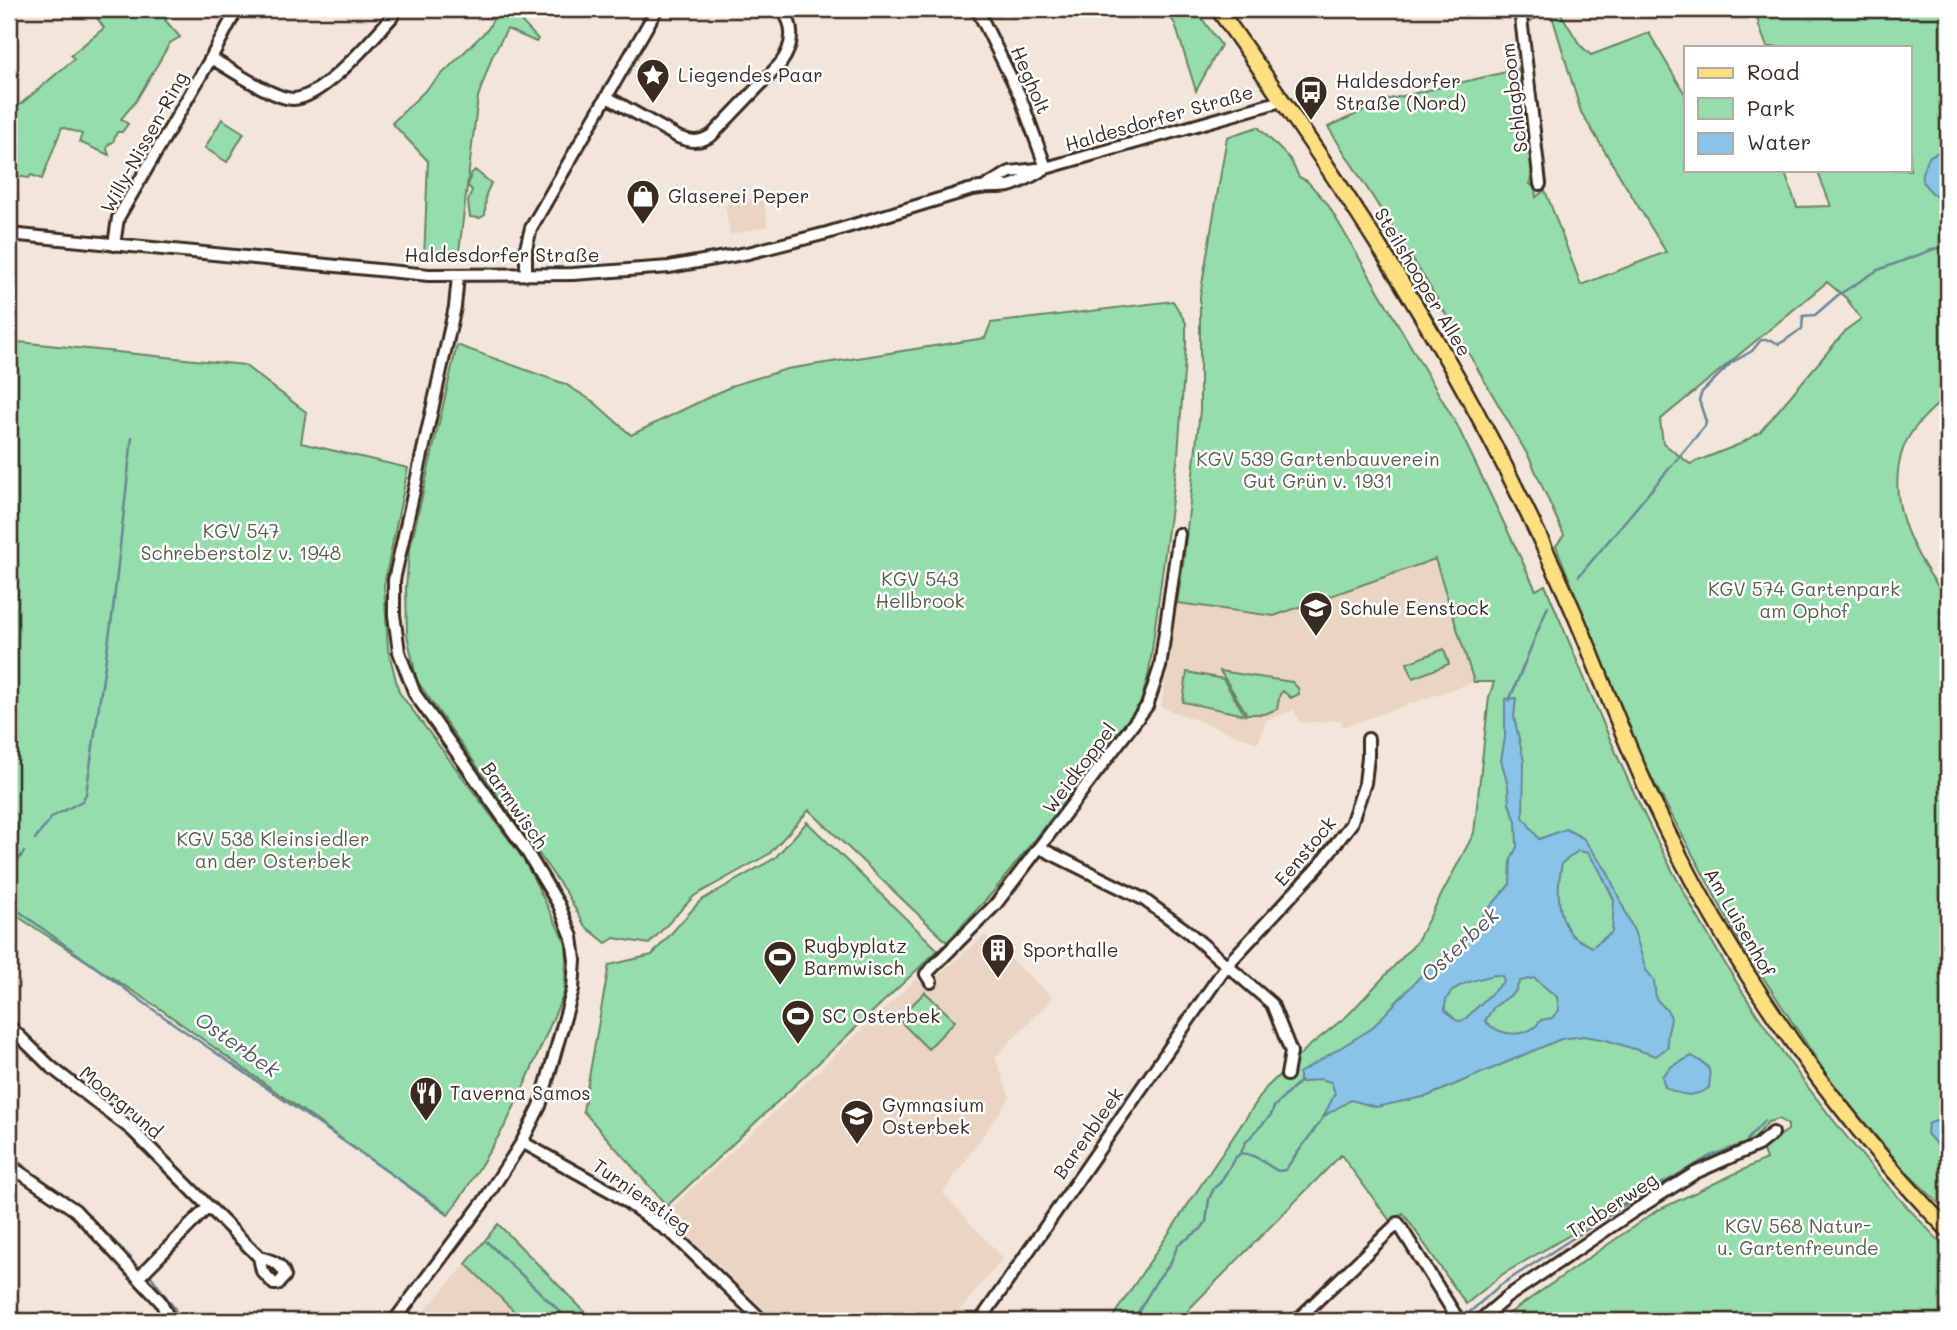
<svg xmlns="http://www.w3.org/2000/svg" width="1957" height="1330" font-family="Mali,sans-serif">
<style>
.built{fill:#e9d5c2}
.green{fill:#95ddab;stroke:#688464;stroke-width:2;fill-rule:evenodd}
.water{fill:#87c4e7;stroke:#698697;stroke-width:2;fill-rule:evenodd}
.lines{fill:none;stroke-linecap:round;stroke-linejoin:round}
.stream{stroke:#698697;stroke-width:2.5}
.minor-casing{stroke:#3b2a1e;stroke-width:16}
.major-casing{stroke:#3b2a1e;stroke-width:19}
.minor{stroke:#fff;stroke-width:10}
.major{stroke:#fce080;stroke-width:14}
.labels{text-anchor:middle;stroke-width:5;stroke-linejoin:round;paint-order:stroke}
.poi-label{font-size:19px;fill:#3b2a1e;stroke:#fff;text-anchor:start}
.street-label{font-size:19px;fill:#3b2a1e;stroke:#fff}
.park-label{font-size:19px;fill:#566048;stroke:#fff}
.water-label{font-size:21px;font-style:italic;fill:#52585a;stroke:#fff}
</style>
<rect width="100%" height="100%" fill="#f2e6db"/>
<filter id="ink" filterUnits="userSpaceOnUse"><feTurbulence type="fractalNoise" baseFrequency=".0143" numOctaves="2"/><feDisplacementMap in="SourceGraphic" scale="14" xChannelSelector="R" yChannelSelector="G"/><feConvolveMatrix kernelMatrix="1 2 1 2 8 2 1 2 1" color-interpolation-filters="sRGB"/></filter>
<g filter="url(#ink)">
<path class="built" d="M763 197 768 226 730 235 725 205Z
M1435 558 1474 682 1343 727 1340 720 1300 723 1294 710 1266 720 1258 743 1161 707 1177 603 1274 616Z
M985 935 1053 998 995 1057 1010 1097 943 1193 1003 1258 951 1321H776L665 1214 916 979 926 986Z
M466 1264 524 1321H415Z"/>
<path class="green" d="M104 9H162L169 16 165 20 180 37 170 43 136 101 121 119 128 124 122 132H117L113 142 109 144 107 149 109 155 79 142 82 134 62 127 42 179 31 175 29 178 13 176 15 172 10 169 19 151 9 144V114L74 59 71 55 104 28 95 15Z
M498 9H514L518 18 538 39 536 42 507 29 492 57 478 97 458 260 424 259 428 161 392 123 488 29Z
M1165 9H1195L1221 45 1196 91 1175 24Z
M1525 9H1558L1580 45 1591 55 1649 33 1686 96V170H1784L1797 207 1831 206 1817 170H1910V47H1767L1759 26 1756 9H1948V143L1939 152 1942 197 1947 195 1948 191V395C1932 409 1910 428 1903 449 1884 504 1916 558 1948 600V1212L1906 1172 1834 1086 1738 939 1642 760 1556 546 1564 535 1530 459 1427 282 1328 127 1390 99 1519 69 1532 168 1530 184 1535 188 1536 197 1545 190 1581 285 1666 252 1581 112 1550 9 1527 23ZM1827 282 1846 298 1861 319 1847 329 1760 432 1740 444 1690 464 1663 443 1660 420Z
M222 119 244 133 227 162 205 148Z
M1258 127 1290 159 1299 177 1307 181 1327 203 1457 425 1536 590 1545 585C1586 680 1623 778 1672 870 1748 1014 1834 1134 1948 1250V1321H1498L1656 1211 1766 1159 1762 1148 1788 1130V1125L1779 1119 1768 1122 1752 1142 1647 1190 1503 1274 1466 1304 1403 1213 1391 1222 1341 1155 1191 1307 1180 1321H1110L1266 1088 1308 1047 1348 1015 1416 943 1474 833 1489 697 1494 682H1474L1435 559 1274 616 1177 603 1183 565 1200 410V296L1227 137Z
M475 170 491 183 486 194 485 215 480 218 470 217 468 202 472 190 468 186 471 174Z
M1173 301 1186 323V344L1178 455 1149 672 1140 706 993 892 947 942 809 810 769 854 694 896 649 944 614 938 606 943 585 926 567 894 417 681 407 635 406 588 409 553 457 345 565 384 594 402 631 435 734 385 787 369 985 338 991 323Z
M9 341 244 365 306 412 301 443 408 468 384 585 388 649 399 692 525 861 567 946 564 993 528 1077 506 1124 465 1191 448 1215 159 1008 9 911Z
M1444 649 1449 664 1413 678 1407 663Z
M1220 671 1292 682 1298 688 1299 694 1291 698 1283 691 1280 694 1277 709 1265 714H1247Z
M1187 672 1223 679 1245 715 1183 702Z
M807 822 938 950 667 1206 583 1111 609 965 652 955 700 901 775 858Z
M925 992 955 1021 928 1049 898 1019Z
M498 1224 594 1321H524L466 1264Z"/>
<path class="water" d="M1948 143V191L1945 197 1938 199C1920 180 1916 180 1930 156L1939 152Z
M1516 698 1514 717 1524 761 1523 817 1539 839 1566 829 1583 838 1607 871 1635 933 1646 970 1654 980 1656 999C1684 1025 1663 1017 1668 1047L1656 1056 1606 1040 1584 1036 1561 1039 1428 1096 1376 1107 1351 1100 1324 1116 1335 1093 1331 1082 1320 1079 1299 1083V1073L1371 1029 1431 965 1455 948 1510 884 1511 859 1517 847 1516 821 1509 804 1508 786 1501 760 1505 738V699ZM1578 851 1588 853 1600 871 1614 900 1612 932 1592 947C1586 943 1577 940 1572 935 1556 915 1557 887 1562 863ZM1495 975 1502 976 1504 981 1464 1020 1457 1021 1445 1010C1443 985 1475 980 1495 975ZM1534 978 1557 997 1559 1010 1552 1018 1541 1020C1528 1039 1500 1037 1485 1021L1494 1007 1515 992 1520 981Z
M1692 1056C1711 1067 1711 1067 1709 1088 1693 1098 1681 1096 1665 1087L1662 1076 1672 1066Z
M1936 1121 1945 1130H1948V1169L1942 1160 1939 1147 1927 1134 1928 1124Z"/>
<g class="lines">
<path class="stream" d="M1579 576 1705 426 1706 422 1699 400 1702 392 1731 363 1752 351 1761 340H1771L1779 344C1787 340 1794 333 1802 329L1803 316 1815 315 1838 295 1878 270 1948 244
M1509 701 1548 606
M35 839 52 817 82 801 86 794 113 610 132 437
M9 873 24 852
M9 904 154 1010 446 1212
M1747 1140 1764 1121
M1241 1153C1257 1154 1264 1164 1278 1171L1285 1170 1325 1115
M9 1155 79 1206 131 1258
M487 1242 570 1321
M151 1276 175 1309 178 1321
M1470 1312 1499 1286 1620 1208 1710 1156 1740 1145
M1133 1321 1157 1280 1170 1264 1178 1245 1201 1229 1206 1222 1209 1199 1214 1188 1220 1183 1235 1158 1241 1153 1245 1143 1271 1115 1274 1107 1300 1081"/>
<defs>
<path id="minor" d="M977 9 1020 96 1046 168
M1520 9 1540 184
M9 14 14 9
M211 58C230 69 274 99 293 99 322 99 372 39 392 17L396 9
M607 97 678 137C691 142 700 143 712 135L781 63C793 46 796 25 781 9
M986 186 1010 172 1046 168 1281 101
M9 234 429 275 573 274 669 267 748 253 827 233 969 190C985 186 995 188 1009 186 1022 183 1035 174 1046 168
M114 245 118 218 211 58 237 9
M526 275V248L531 228 657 9
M1040 848 1143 899 1187 931 1272 1004 1291 1052 1287 1075
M931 982 926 974 996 904 1147 706 1160 667 1179 534
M9 1026 51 1067 132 1130 259 1257 262 1271 274 1284H278L285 1276C282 1263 271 1260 259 1257
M522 1142 612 1192 675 1236 763 1321
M9 1165 75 1210 161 1302 170 1321
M139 1277 208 1207
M9 1318 16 1321
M394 1321 484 1201 522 1142 540 1106 573 989 575 960 572 937 559 905 524 847 415 694 399 652 394 615V580L455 307 458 276
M980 1321 1227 965 1318 867 1351 824 1365 783 1368 757V739
M1296 1321 1398 1223 1459 1321
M1479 1321 1507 1297 1631 1213 1695 1173 1758 1145 1773 1133"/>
<path id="major" d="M1218 9C1329 165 1436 324 1520 497 1542 542 1564 588 1583 634 1606 690 1627 746 1652 800 1727 959 1826 1104 1948 1230"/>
</defs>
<use href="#minor" class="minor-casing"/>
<use href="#major" class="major-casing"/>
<use href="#minor" class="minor"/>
<use href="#major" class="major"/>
</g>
</g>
<defs>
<symbol id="sight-pin" viewBox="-11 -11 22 30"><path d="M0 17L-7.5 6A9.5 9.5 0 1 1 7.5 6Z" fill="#3b2a1e" stroke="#fff"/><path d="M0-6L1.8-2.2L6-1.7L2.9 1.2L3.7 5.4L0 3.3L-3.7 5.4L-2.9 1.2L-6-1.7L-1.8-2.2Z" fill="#fff"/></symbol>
<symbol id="bus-pin" viewBox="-11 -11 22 30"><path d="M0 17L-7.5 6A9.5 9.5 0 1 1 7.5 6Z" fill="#3b2a1e" stroke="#fff"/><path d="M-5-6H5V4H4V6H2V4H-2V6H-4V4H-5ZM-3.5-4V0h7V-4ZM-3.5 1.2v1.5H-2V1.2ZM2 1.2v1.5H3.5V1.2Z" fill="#fff"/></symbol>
<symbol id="shop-pin" viewBox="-11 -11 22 30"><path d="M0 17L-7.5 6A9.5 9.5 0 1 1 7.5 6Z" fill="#3b2a1e" stroke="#fff"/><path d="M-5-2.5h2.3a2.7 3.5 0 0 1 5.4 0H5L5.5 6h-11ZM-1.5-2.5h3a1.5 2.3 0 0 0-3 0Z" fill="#fff"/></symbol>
<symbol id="school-pin" viewBox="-11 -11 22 30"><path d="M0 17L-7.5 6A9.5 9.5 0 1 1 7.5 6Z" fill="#3b2a1e" stroke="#fff"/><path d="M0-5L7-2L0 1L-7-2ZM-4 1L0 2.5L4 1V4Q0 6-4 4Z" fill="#fff"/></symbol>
<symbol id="building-pin" viewBox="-11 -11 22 30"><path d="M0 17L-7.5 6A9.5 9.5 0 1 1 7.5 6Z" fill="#3b2a1e" stroke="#fff"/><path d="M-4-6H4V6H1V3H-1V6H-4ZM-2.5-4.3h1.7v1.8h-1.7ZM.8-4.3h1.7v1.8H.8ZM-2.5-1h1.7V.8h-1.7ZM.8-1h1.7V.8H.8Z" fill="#fff"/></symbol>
<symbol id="stadium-pin" viewBox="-11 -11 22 30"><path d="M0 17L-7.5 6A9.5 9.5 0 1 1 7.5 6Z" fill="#3b2a1e" stroke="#fff"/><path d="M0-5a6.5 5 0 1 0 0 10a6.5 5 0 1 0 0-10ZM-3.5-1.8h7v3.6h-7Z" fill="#fff"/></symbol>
<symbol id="restaurant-pin" viewBox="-11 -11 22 30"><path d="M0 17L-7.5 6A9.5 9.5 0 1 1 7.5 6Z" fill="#3b2a1e" stroke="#fff"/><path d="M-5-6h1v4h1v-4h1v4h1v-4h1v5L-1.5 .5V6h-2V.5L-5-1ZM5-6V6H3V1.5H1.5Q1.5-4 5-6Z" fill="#fff"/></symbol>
</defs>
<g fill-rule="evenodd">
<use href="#sight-pin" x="634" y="56" width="38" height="52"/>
<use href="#bus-pin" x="1292" y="73" width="38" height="52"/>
<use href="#shop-pin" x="624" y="177" width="38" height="52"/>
<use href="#school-pin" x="1297" y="589" width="38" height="52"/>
<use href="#building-pin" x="979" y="931" width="38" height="52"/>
<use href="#stadium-pin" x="761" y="938" width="38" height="52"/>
<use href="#stadium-pin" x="779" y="997" width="38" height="52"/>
<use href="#restaurant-pin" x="407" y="1074" width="38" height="52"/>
<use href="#school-pin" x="838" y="1097" width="38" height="52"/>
</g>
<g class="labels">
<g class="poi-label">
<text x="678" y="82">Liegendes Paar</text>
<text x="1336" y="88">Haldesdorfer<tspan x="1336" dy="22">Straße (Nord)</tspan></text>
<text x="668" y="203">Glaserei Peper</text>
<text x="1340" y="615">Schule Eenstock</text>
<text x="804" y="953">Rugbyplatz<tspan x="804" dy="22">Barmwisch</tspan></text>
<text x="1023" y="957">Sporthalle</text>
<text x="822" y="1023">SC Osterbek</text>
<text x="450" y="1100">Taverna Samos</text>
<text x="882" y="1112">Gymnasium<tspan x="882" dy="22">Osterbek</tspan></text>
</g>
<g class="street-label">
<text transform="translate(1031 80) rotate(67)" y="7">Hegholt</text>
<text transform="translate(1514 98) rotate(-97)" y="7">Schlagboom</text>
<text transform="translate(1159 118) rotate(-16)" y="7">Haldesdorfer Straße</text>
<text transform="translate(144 142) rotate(-61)" y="7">Willy-Nissen-Ring</text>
<text x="502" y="262">Haldesdorfer Straße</text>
<text transform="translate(1423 282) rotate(59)" y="7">Steilshooper Allee</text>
<text transform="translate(1079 768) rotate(-53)" y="7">Weidkoppel</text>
<text transform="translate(515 805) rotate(55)" y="7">Barmwisch</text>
<text transform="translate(1305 851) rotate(-50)" y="7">Eenstock</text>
<text transform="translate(1740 922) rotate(60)" y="7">Am Luisenhof</text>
<text transform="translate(121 1102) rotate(40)" y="7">Moorgrund</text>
<text transform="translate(1088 1133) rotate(-55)" y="7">Barenbleek</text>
<text transform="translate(642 1196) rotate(35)" y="7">Turnierstieg</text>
<text transform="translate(1612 1205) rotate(-33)" y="7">Traberweg</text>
</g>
<g class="park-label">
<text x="1318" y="466">KGV 539 Gartenbauverein<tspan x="1318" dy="22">Gut Grün v. 1931</tspan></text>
<text x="241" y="538">KGV 547<tspan x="241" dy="22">Schreberstolz v. 1948</tspan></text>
<text x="920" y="586">KGV 543<tspan x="920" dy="22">Hellbrook</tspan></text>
<text x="1804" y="596">KGV 574 Gartenpark<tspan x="1804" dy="22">am Ophof</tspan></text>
<text x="273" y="846">KGV 538 Kleinsiedler<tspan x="273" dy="22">an der Osterbek</tspan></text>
<text x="1798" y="1233">KGV 568 Natur-<tspan x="1798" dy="22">u. Gartenfreunde</tspan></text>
</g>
<g class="water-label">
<text transform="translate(1460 945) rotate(-43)" y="7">Osterbek</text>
<text transform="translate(237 1045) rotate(35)" y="7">Osterbek</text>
</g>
</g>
<rect width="1957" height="1330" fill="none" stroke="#fff" stroke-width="35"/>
<rect x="18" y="18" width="1922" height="1295" fill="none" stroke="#3b2a1e" stroke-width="2.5" filter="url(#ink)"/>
<rect x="1684" y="46" width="228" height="126" fill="#ffffff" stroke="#b1aaa5" stroke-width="2"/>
<rect x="1698" y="68" width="35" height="10" fill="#fce080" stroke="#b1aaa5" stroke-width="2"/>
<text x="1747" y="80" font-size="21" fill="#3b2a1e">Road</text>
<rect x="1698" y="98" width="35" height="21" fill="#95ddab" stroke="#b1aaa5" stroke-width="2"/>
<text x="1747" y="116" font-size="21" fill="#3b2a1e">Park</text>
<rect x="1698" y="133" width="35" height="21" fill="#87c4e7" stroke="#b1aaa5" stroke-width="2"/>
<text x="1747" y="150" font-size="21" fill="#3b2a1e">Water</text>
</svg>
